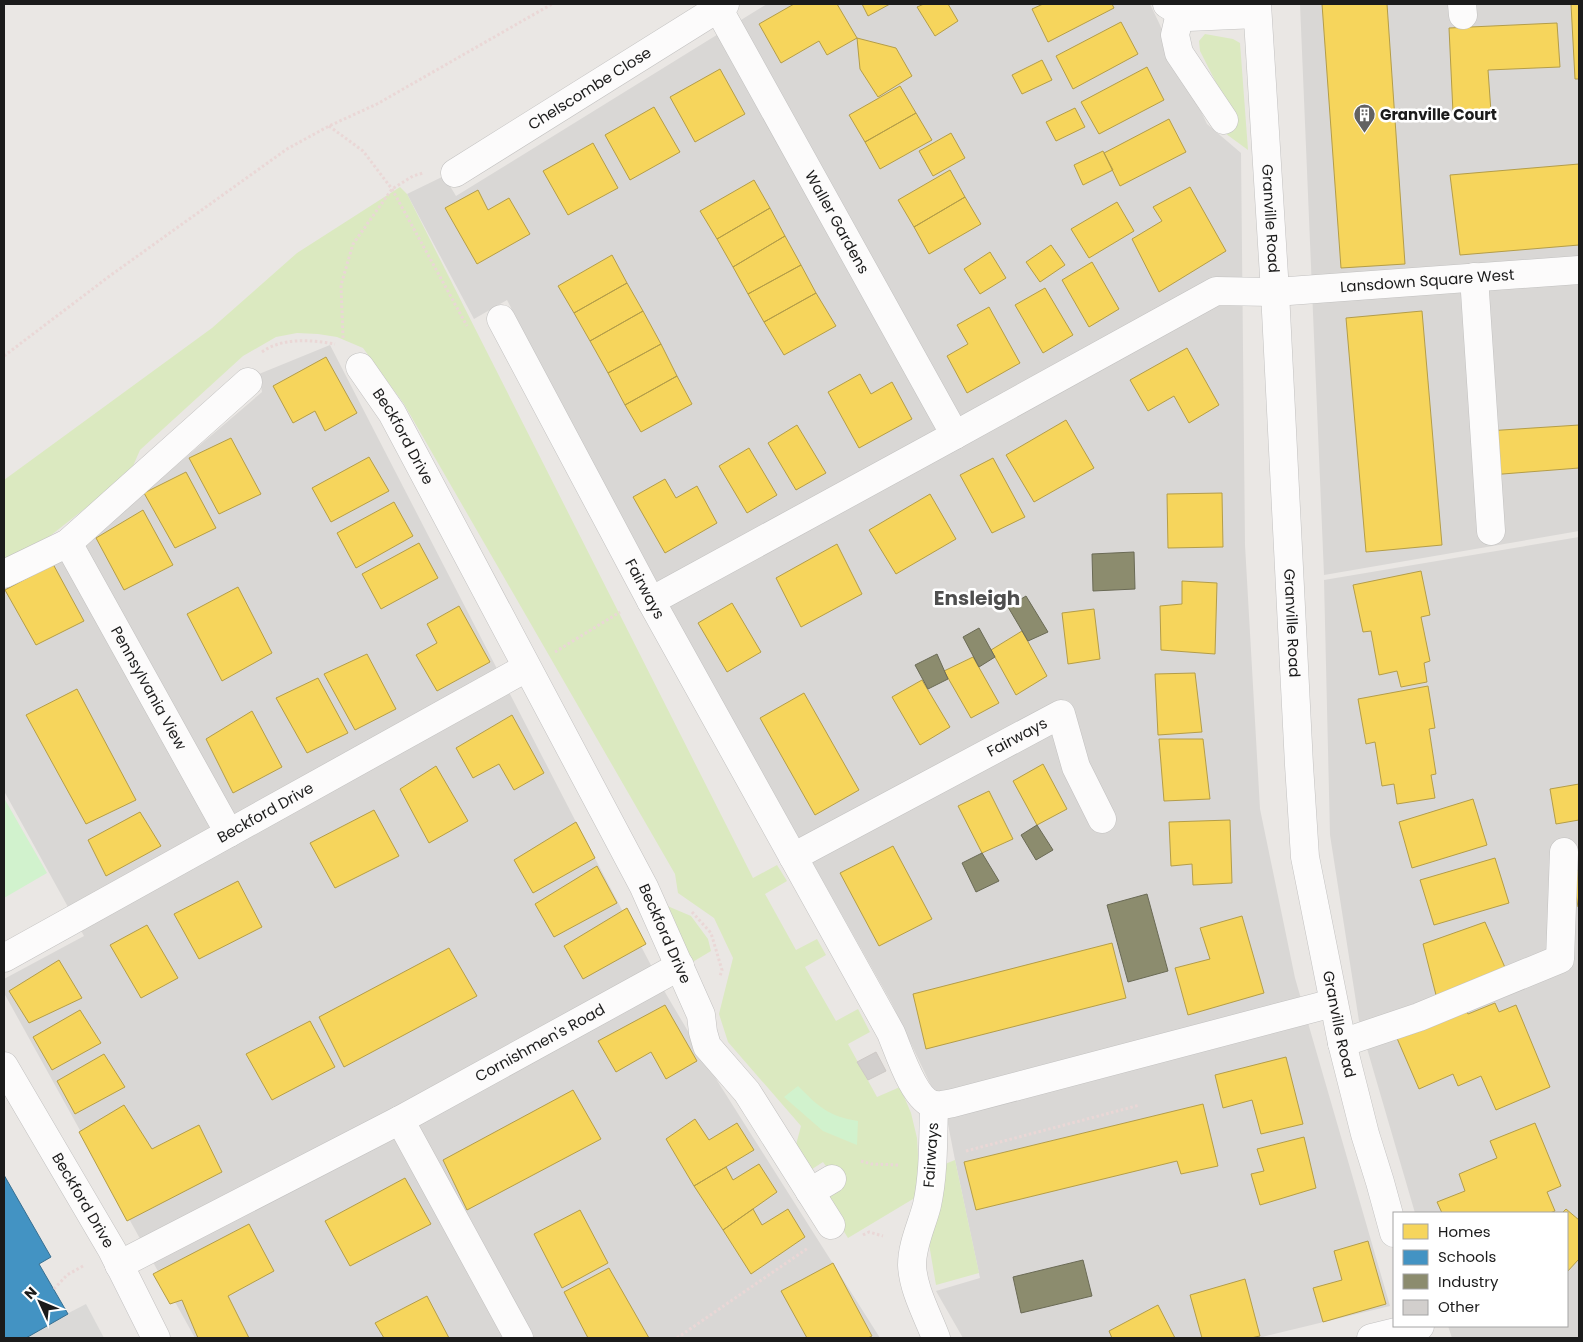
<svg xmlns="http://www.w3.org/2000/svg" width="1583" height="1342" font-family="Poppins,sans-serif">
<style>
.residential{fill:#d9d7d5}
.grass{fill:#dbe9c0}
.park{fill:#d1f2cd}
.parking{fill:#dad9d7}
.homes{fill:#f6d55c;stroke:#b49d48}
.schools{fill:#4393c3;stroke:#376f91}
.industry{fill:#8c8c6e;stroke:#6a6a55}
.building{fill:#d2cfcd;stroke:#cdc8c5}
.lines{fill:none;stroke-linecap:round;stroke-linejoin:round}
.minor-casing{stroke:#c2c1c0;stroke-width:29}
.path{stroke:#ead7d6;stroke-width:3;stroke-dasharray:2.5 2.5;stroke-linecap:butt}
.minor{stroke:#fcfbfb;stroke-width:28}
.labels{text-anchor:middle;stroke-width:5;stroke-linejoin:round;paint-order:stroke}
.street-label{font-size:15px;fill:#1b1b1b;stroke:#fff}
.poi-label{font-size:15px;font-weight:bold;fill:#1b1b1b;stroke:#fff;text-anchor:start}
.district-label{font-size:20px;font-weight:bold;fill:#4e4e4e;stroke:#fff}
</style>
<rect width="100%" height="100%" fill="#eae7e4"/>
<path class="residential" d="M767 4H1150L1207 124 1241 153 1245 545 1260 809 1295 978 1390 1306 1258 1338H963L936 1291 980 1278 955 1160 947 1119 891 1002 665 600 507 300 474 319 407 194 444 176 456 196Z
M1300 4H1579V531L1324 575Z
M330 345 576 822 666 994 718 1082 880 1338H195L4 993V979L84 936 4 791V585L68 558 262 392 259 374Z
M1579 537V1338H1452L1448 1326H1567V1213H1415L1359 1021 1330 835 1324 580Z"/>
<path class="grass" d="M1205 34 1233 39 1240 43 1248 150 1218 128 1234 118 1200 51 1199 41Z
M400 187 407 194 753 878 777 865 787 881 765 894 796 950 817 939 826 955 805 967 836 1021 858 1009 870 1032 848 1044 877 1097 900 1087 911 1113 917 1138 920 1189 913 1199 848 1238 824 1199 838 1183 823 1162 806 1173 793 1156 801 1126 728 1042 719 1014 733 958 714 918 678 893 675 874 404 404 363 348 337 337 318 334 297 333 276 337 243 356 140 450 130 473 50 536 4 559V480L212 328 297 253Z
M665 905 691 916 708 939 711 951 691 963 682 945 675 921Z
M955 1160 979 1273 936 1285 929 1244 945 1164Z"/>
<path class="park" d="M4 798 47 873 4 898Z
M798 1086C819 1107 828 1116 858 1121L857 1145 823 1131 784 1097Z"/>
<path class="parking" d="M86 1304 104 1338H20Z"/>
<path class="homes" d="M794 4H837L857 38 827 55 819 41 781 63 759 24Z
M862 4H890L868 16Z
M924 4H948L958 21 935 36 917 7Z
M1043 4H1112L1114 8 1048 42 1032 9Z
M1322 4H1387L1405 264 1341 268Z
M1571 4H1579V79H1575Z
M1121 22 1138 54 1073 89 1056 56Z
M1557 23 1560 67 1488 70 1491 112 1453 113 1449 28Z
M857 38 896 48 912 76 878 97 860 69Z
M1042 60 1052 80 1022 94 1012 75Z
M1147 67 1164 100 1099 134 1081 102Z
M720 69 745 114 695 142 670 97Z
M900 86 916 113 865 142 849 115Z
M654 107 680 152 630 180 605 135Z
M1075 108 1085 127 1056 141 1046 122Z
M916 113 932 140 880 169 865 142Z
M1169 119 1186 152 1120 186 1104 153Z
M951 133 965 158 933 176 919 151Z
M593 143 618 188 568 215 543 171Z
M1103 151 1113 170 1083 185 1074 165Z
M1579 164V245L1460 255 1450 175Z
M950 170 965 197 914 227 898 200Z
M754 180 770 208 717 239 700 211Z
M1190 187 1226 251 1159 292 1132 239 1162 221 1153 207Z
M478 190 488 210 509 198 530 234 477 264 445 208Z
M965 197 981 224 929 254 914 227Z
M1117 202 1134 231 1089 258 1071 229Z
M770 208 785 236 733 267 717 239Z
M785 236 801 265 748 294 733 267Z
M1051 245 1065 265 1040 282 1026 262Z
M990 252 1006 278 980 294 964 269Z
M612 255 627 283 574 313 558 286Z
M1092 262 1119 309 1089 327 1062 280Z
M801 265 816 293 764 322 748 294Z
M627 283 643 311 590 341 574 313Z
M1045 288 1073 335 1043 353 1015 305Z
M816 293 836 326 784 355 764 322Z
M989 307 1020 363 967 393 947 356 968 344 957 325Z
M643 311 661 344 608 373 590 341Z
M1422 311 1442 545 1366 552 1346 318Z
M661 344 677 376 625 405 608 373Z
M1187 348 1219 405 1189 423 1174 396 1148 411 1130 380Z
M326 357 357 413 325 431 315 411 293 423 273 386Z
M860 374 871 394 892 382 912 419 859 448 828 392Z
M677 376 692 404 641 432 625 405Z
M1066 420 1094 468 1034 502 1006 455Z
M797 425 826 473 796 490 768 443Z
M1579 425V468L1490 475 1487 431Z
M231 438 261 494 219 514 189 458Z
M749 448 777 495 747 513 719 466Z
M369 457 389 491 331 522 312 488Z
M993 458 1025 517 992 533 960 475Z
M186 472 216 528 175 548 144 493Z
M665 479 676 498 697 486 717 523 665 553 633 497Z
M1222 493 1223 547 1168 548 1167 494Z
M930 494 956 539 896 574 869 530Z
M394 502 413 536 356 568 337 533Z
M143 510 173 565 124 590 96 538Z
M419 543 438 578 381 609 362 574Z
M837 544 862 594 801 627 776 578Z
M53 564 84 621 36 645 5 590Z
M1421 571 1430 615 1421 617 1430 661 1424 663 1427 682 1401 687 1397 671 1379 675 1371 631 1363 632 1353 585Z
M1182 581 1217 583 1215 654 1161 650 1160 606 1182 604Z
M238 587 272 653 222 681 187 614Z
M732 603 761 652 727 672 698 623Z
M459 606 490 662 437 691 416 655 437 643 427 624Z
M1094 609 1100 659 1068 664 1062 613Z
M1022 631 1047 676 1016 695 991 650Z
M367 654 396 709 355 730 324 674Z
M973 657 999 703 971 718 944 671Z
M1195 673 1202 732 1158 735 1155 674Z
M318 678 348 733 307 753 276 698Z
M922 680 950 727 920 745 892 697Z
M1428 686 1435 728 1429 729 1436 774 1431 775 1435 798 1397 804 1394 784 1382 786 1375 742 1366 744 1358 699Z
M77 689 136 800 86 824 26 715Z
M804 693 859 790 815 815 760 718Z
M252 711 282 767 233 793 206 739Z
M512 715 544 773 514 790 499 764 473 778 456 748Z
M1159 739H1203L1210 799 1164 801Z
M1043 764 1067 809 1037 825 1013 781Z
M436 766 468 821 429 843 400 789Z
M1579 784V820L1556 824 1550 789Z
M989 791 1013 839 982 853 958 806Z
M1473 799 1487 845 1412 868 1399 822Z
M374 810 399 856 335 888 310 843Z
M140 812 161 846 106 876 88 840Z
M1230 820 1232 883 1193 885 1192 864 1171 866 1169 822Z
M576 822 595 858 533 893 514 860Z
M893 846 932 919 879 946 840 873Z
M1495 858 1509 903 1434 925 1420 880Z
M597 866 617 903 554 937 535 904Z
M1579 870V906L1578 907 1572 871Z
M238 881 262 927 199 959 174 914Z
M627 908 646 944 583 979 564 946Z
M1242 916 1264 993 1188 1015 1175 968 1210 959 1200 928Z
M1485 922 1507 972 1436 995 1423 944Z
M147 925 178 978 141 998 110 945Z
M1112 943 1126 998 926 1049 913 994Z
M449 948 477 996 344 1067 319 1017Z
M59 960 82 998 29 1023 9 991Z
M1495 1003 1499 1012 1516 1005 1550 1087 1496 1110 1481 1076 1458 1086 1453 1074 1419 1089 1396 1036 1465 1007 1468 1014Z
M665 1005 697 1061 666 1079 651 1052 616 1072 598 1041Z
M80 1010 101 1043 52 1070 33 1037Z
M310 1021 335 1067 272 1100 246 1054Z
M104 1054 125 1087 75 1114 57 1081Z
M1286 1057 1303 1124 1261 1134 1252 1100 1223 1108 1215 1075Z
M573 1090 601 1139 467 1210 443 1160Z
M1203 1104 1218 1166 1181 1174 1177 1161 976 1210 964 1162Z
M124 1105 152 1149 199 1125 222 1172 127 1221 79 1132Z
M695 1119 709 1140 737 1123 754 1150 694 1186 666 1139Z
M1535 1123 1561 1186 1547 1192 1555 1211 1550 1213H1442L1437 1202 1465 1191 1459 1174 1497 1158 1490 1141Z
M1304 1137 1316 1188 1260 1205 1251 1174 1264 1171 1257 1149Z
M759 1164 777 1192 723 1230 694 1186 726 1167 733 1180Z
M405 1178 431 1224 350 1266 325 1221Z
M753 1209 762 1225 788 1209 805 1237 751 1274 723 1230Z
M1566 1209 1579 1220V1259L1567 1272V1213H1562Z
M580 1210 608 1263 562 1288 534 1234Z
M249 1224 274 1271 228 1296 249 1338H198L182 1300 170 1304 153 1274Z
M1368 1241 1386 1304 1323 1322 1313 1288 1342 1280 1334 1251Z
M833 1263 872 1336 868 1338H807L781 1291Z
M609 1268 649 1338H588L564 1292Z
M1245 1279 1260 1336 1251 1338H1202L1190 1295Z
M427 1296 449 1338H384L375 1323Z
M1158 1305 1175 1338H1112L1109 1331Z"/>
<path class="schools" d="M4 1175 51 1257 39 1264 68 1314 26 1338H4Z"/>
<path class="industry" d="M1134 552 1135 589 1093 591 1092 554Z
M1026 596 1048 632 1028 641 1008 607Z
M979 628 995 657 979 667 963 637Z
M937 654 948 679 928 689 915 665Z
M1037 825 1053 850 1036 860 1021 835Z
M982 853 999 881 976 892 962 863Z
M1147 894 1168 971 1128 982 1107 905Z
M1083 1260 1092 1296 1021 1313 1013 1277Z"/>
<path class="building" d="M876 1052 886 1071 868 1080 857 1062Z"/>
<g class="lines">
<defs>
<g id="minor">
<path d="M1167 4 1188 17 1257 14"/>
<path id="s1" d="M1257 4 1275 292 1299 765 1305 857 1342 1043 1365 1134 1380 1182 1394 1233"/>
<path d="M1462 4 1463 15"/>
<path id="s2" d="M718 8 955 435"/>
<path d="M1180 13 1175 35 1179 53 1224 120"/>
<path id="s3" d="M455 173 725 4"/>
<path d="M1474 277 1491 531"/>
<path id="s4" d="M501 319 651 601 891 1033C899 1052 914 1100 934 1105 939 1106 948 1104 953 1103L1333 1003"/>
<path id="s5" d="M360 367 392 413 644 887 701 1015 703 1032 707 1046 747 1092 831 1225"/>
<path id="s6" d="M68 543 229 833"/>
<path d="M4 574 68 543 248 382"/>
<path id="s7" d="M651 601 955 435 1216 291 1275 292 1579 270"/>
<path id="s8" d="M793 857 1061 714 1076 767 1102 819"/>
<path id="s9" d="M4 958 526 668"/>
<path d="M1342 1043 1419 1017 1560 959 1564 852"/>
<path id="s10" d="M4 1066 112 1250 156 1338"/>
<path d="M934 1105C933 1138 934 1173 927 1205 922 1225 912 1244 912 1265 913 1290 928 1316 936 1338"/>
<path d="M400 1120 519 1338"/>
<path d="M810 1192 832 1179"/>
<path id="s11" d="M119 1265 400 1120 680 966"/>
<path d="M1371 1338 1420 1326"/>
</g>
</defs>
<use href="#minor" class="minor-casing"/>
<path class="path" d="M329 126 363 151 392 189 467 326
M343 338 341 285 353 244 392 189 413 176 423 173
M262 352C283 337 311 340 335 344
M4 356 111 275 287 149 329 126 377 104 552 4
M555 652 620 612
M692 912 711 933 722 970 720 976
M966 1151 1140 1105
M861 1161 871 1164 899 1165
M863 1235 869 1232 883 1236
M54 1289 67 1275 83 1266
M677 1338 808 1248"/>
<use href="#minor" class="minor"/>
</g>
<defs>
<symbol id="building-pin" viewBox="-11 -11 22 30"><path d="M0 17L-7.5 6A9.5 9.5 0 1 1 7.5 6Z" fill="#636261" stroke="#fff"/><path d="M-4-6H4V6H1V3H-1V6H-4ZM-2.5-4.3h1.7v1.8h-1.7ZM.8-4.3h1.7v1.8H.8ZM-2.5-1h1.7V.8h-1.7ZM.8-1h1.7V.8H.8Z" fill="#fff"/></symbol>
</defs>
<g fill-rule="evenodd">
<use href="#building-pin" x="1352" y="102" width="25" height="34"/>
</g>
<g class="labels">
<g class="street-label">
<text dy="5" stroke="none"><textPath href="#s3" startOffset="159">Chelscombe Close</textPath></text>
<text dy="5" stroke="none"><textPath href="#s1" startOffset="215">Granville Road</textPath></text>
<text dy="5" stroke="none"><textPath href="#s2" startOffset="245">Waller Gardens</textPath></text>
<text dy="5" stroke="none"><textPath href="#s7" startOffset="856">Lansdown Square West</textPath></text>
<text dy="5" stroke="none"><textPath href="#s5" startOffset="82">Beckford Drive</textPath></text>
<text dy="5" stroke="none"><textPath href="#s4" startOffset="306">Fairways</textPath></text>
<text dy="5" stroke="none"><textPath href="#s1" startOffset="620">Granville Road</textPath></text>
<text dy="5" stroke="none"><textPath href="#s6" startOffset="166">Pennsylvania View</textPath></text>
<text dy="5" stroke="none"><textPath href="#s8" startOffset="254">Fairways</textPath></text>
<text dy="5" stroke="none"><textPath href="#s9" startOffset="299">Beckford Drive</textPath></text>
<text dy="5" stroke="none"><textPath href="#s5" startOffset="644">Beckford Drive</textPath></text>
<text dy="5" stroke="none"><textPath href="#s1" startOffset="1025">Granville Road</textPath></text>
<text dy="5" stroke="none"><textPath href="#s11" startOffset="476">Cornishmen's Road</textPath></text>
<text transform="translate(931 1155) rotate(-86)" y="5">Fairways</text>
<text dy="5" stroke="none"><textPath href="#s10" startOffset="156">Beckford Drive</textPath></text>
</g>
<g class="poi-label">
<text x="1380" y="120">Granville Court</text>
</g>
<g class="district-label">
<text x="977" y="605">Ensleigh</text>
</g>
</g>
<rect width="1583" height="1342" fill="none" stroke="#1b1b1b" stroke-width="10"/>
<rect x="1393" y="1212" width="175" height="115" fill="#ffffff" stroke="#a4a4a4"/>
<rect x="1403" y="1224" width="25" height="15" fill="#f6d55c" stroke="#a4a4a4"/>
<text x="1438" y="1237" font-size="15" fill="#1b1b1b">Homes</text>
<rect x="1403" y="1250" width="25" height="15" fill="#4393c3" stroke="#a4a4a4"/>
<text x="1438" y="1262" font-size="15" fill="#1b1b1b">Schools</text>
<rect x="1403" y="1274" width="25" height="15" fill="#8c8c6e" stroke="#a4a4a4"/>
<text x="1438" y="1287" font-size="15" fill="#1b1b1b">Industry</text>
<rect x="1403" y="1300" width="25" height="15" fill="#d2cfcd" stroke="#a4a4a4"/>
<text x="1438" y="1312" font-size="15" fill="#1b1b1b">Other</text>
<g transform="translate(40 1302) rotate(314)" stroke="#ffffff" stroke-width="4" paint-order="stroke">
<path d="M0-4L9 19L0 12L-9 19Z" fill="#1b1b1b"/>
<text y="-8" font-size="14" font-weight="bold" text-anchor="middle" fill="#1b1b1b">N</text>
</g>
</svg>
